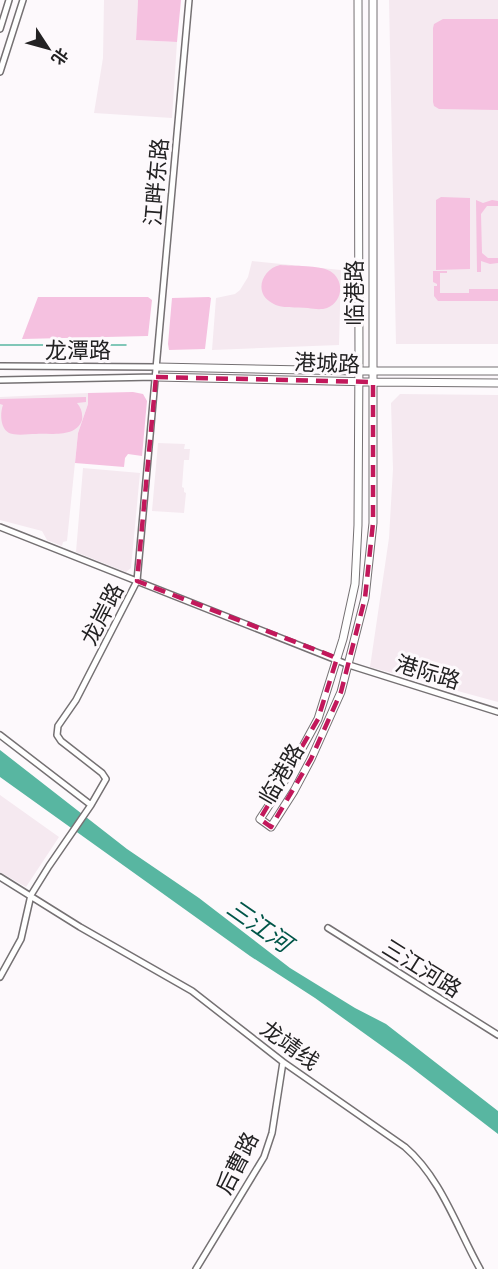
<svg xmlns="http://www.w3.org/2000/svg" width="498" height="1269" font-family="'Titillium Web','Noto Sans SC',sans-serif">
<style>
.built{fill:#f5e9f0}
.green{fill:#f5c1e0}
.water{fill:#58b6a1}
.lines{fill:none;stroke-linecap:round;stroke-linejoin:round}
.stream{stroke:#58b6a1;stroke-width:1.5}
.minor-casing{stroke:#757173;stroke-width:8}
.major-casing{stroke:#757173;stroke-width:9}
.minor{stroke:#fff;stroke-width:5}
.major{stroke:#fff;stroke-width:7}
.marked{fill:none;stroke:#c2185b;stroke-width:4.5;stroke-dasharray:12 8;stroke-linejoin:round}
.labels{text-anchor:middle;stroke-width:6;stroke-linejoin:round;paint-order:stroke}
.street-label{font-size:22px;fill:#232223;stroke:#fdf9fc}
.water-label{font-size:24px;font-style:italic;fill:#005548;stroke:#fdf9fc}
</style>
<rect width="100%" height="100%" fill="#fdf9fc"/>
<path class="built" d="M104 0H138L136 40 177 42 172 118 94 113 103 58Z
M389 0H498V344H396Z
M252 261 341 270 339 345 212 350 216 298 235 294 240 290 248 277Z
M88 393V404L78 433 67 541 63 542 62 546 47 540 42 531 0 520V397Z
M400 394 498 395V702L370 667 389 538 393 469 391 403Z
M158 443 185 444 184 449H190L189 460H184L182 487 184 488V492L186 493 184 513 152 511Z
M83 468 140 473 131 568 126 572 76 552Z
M0 795 59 837 26 887 0 872Z"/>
<path class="green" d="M138 0H181L177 42 136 40Z
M498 19V110L439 109 434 106 433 102V28L434 24 443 19Z
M441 197 470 198V269L436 270V200Z
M476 200 483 203 492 200 498 201V206H487L481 214 482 253 488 258H498V263L490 264 481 261V272H477Z
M280 265C293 266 319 265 330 271 345 280 343 302 327 308 321 310 314 309 308 308 297 307 281 309 272 303 253 293 262 269 280 265Z
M433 271H447V273H440V293H469V289H498V301H438L434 296V286H437V284L433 282Z
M38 297H148L152 300 148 336 22 339Z
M209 297 211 298 205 349 169 350 168 344 172 298Z
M133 392 143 394 147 401 142 456 128 454 125 458 124 467 75 463 78 433 88 404V393Z
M86 397V402L77 403C81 408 83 413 82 420 76 438 51 433 36 434 28 434 16 436 9 433 0 428 0 413 3 405L0 404V399Z"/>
<path class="water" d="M0 750 127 849 199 898 290 968 355 1008 386 1024 498 1111V1134L407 1064 315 998 250 956 0 777Z"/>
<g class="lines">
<path class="stream" d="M0 345H126"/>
<defs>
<path id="minor" d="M0 29 9 0
M0 72 23 0
M0 366 157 367
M0 380 156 377
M0 527 349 665 498 712
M0 735 91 805
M0 877 80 927 192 991 283 1062 405 1147C441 1178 457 1228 480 1269
M328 928 498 1035
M0 977 21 939 31 895 49 866 91 805 106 779 102 773 61 741 57 735 58 726 76 700 137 581 189 0
M196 1269 264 1157 272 1133 283 1062"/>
<path id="major" d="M358 0 359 357 358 525 355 584 343 639 318 719 281 787 260 819 271 827 294 791 311 759 341 692 365 598 373 523V0
M157 367 359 371H498
M156 377 373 382 498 383"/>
</defs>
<use href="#minor" class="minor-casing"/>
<use href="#major" class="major-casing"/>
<use href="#minor" class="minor"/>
<use href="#major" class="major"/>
</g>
<path class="marked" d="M156 377 373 382V523L365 598 341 692 311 759 271 827 260 819 318 719 337 658 137 581Z"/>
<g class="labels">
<g class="street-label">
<text transform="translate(156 182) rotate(-85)" y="8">江畔东路</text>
<text transform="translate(354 293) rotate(-90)" y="8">临港路</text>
<text x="78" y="358">龙潭路</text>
<text transform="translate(327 363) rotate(2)" y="8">港城路</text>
<text transform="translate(102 614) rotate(-63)" y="8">龙岸路</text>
<text transform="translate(428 672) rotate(17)" y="8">港际路</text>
<text transform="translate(281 774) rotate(-60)" y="8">临港路</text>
<text transform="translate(422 968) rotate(32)" y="8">三江河路</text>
<text transform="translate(290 1045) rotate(36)" y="8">龙靖线</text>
<text transform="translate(237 1163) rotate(-63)" y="8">后曹路</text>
</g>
<g class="water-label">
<text transform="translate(259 926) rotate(35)" y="8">三江河</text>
</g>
</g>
<g transform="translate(48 48) rotate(126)" stroke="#fdf9fc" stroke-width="4.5" paint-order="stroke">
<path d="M0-4.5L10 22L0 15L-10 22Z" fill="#232223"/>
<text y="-9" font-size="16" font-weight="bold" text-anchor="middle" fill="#232223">北</text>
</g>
</svg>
